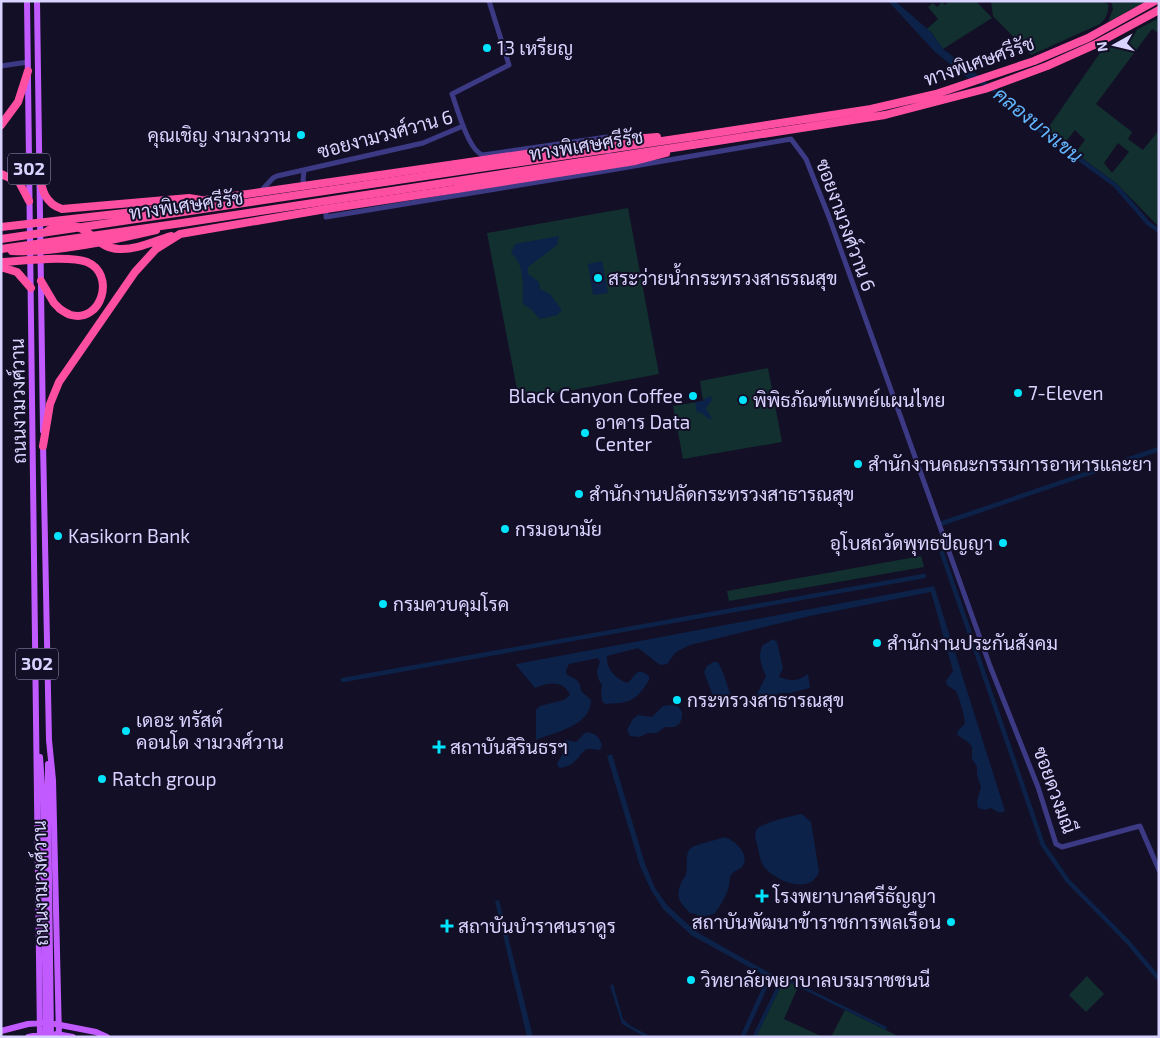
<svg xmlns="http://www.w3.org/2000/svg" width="1160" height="1038" font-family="'Exo 2',Sarabun,sans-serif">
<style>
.green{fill:#12302f;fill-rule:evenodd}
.water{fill:#0c2248}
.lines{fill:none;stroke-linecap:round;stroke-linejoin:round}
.canal{stroke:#0c2248;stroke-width:4.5}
.minor{stroke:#3d3a85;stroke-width:5}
.major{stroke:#c25bff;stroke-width:6}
.highway{stroke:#ff4fa3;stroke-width:8}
.rail{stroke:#00e5ff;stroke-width:1;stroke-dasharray:8 6;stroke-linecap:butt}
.major-bridge{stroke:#c25bff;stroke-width:6}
.highway-bridge{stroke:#ff4fa3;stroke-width:8}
.poi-dot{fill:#00e5ff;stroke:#130f26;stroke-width:2}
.labels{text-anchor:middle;stroke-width:4;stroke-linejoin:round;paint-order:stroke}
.shield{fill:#130f26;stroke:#9e99be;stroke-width:1}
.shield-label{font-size:18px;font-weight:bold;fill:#d9d4ff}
.poi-label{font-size:19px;fill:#d9d4ff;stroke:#130f26;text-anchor:start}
.street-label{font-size:19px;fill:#d9d4ff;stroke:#130f26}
.water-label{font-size:20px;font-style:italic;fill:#62b6ff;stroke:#130f26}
</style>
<rect width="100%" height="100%" fill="#130f26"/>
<path class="green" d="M949 1H976L992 18 943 49 931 32 927 29 938 19 928 7 933 3 937 7 942 2 945 5Z
M991 1H1101L1108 4C1109 12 1106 19 1100 24L1031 55 993 16Z
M1111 1H1147L1108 22 1113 9Z
M1159 18V30L1157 32 1152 29 1096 104 1132 132 1128 139 1143 150 1159 130V227L1116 183 1075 153 1085 140 1075 130 1065 143 1046 131 1104 47ZM1118 143 1129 152 1112 173 1104 163Z
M628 208 659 374 519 400 487 233Z
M768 368 782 442 683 459 673 406 703 401 700 381Z
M921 556 924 567 729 601 727 591Z
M1087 976 1104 994 1086 1012 1069 995Z
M784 980 798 987 784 1019 823 1037H756Z
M845 1010 900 1037H831Z"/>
<path class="water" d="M888 1H895L931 32 943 49 979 76 969 79 935 52Z
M559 236 557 245 528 267V274L539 282 540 289 550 294 562 310 557 315 540 319 532 310 523 304C522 288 526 265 511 253L515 244Z
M602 261 608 293 593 295 588 264Z
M711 396 712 400 706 408 712 419H709L700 412 697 413 695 402 703 401 704 399Z
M934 586 1005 811C1000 814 997 812 991 808L985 810 978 808 977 801 981 787 977 775V767L972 759V747L968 742 957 735 958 731 965 723C964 714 960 700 956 691L947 685 946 681 953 671 931 592 810 616 690 645 676 652 667 664 660 665 638 648 607 656C606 670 616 678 627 683 635 678 636 665 649 676V680C636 702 629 703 605 704L602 701 601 692 602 685C596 677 596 671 600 662L598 658 569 664 566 670 567 675C577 679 580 681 581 691L591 700C591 726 555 732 536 740V710L540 706 564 700 570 695C564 680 548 682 535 688L516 665V664Z
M773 639 777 642 783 668 779 677C791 681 797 682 808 674L810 688 790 693H778C772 702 766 706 757 698L758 692 766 676C761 665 758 658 762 646Z
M713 662H718L724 675 730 694C725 698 721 700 714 699L704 672 707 666Z
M672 705 678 706 682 712V717L680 723 675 727H665L657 733H648L639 737 630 736 627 730 633 719 638 715 652 717 663 706Z
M586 732C596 734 599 736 602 745L600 750C596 750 590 748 587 749 578 753 579 765 560 768L557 765C558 760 560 759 562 755 564 750 562 745 566 740L576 742Z
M612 754 645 864 655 888 667 905 695 931 773 975 745 1037H740L767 977 691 935 663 909 651 890 640 866 607 756Z
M802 814 811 822 819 872C810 895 778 882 766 869 760 863 759 852 757 844 755 839 754 833 757 829 762 823 794 815 802 814Z
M725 837C736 841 752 856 741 868 738 870 734 871 731 875 729 878 730 882 729 886 726 897 721 905 714 914L699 917 696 914 690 913C680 903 675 898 681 883 682 880 686 877 686 873 688 866 685 857 689 850 694 844 717 840 725 837Z
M499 900 533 1037H527L495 901Z
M782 976 887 1027 886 1030 784 980 756 1037H752Z
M613 984 623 1019 631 1026 652 1037H645L622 1024 610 986Z"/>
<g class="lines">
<path class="canal" d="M978 80 994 90 1008 97 1038 129 1115 185 1148 223 1159 231
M943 523 1159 449
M942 553 1043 845 1068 881 1128 942 1159 979
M343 680 924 576"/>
<path class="minor" d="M489 1 509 65 452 94C457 108 469 152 483 155L607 137 611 170 791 139 806 159 829 217 990 666 1038 787 1056 844 1062 847 1140 826 1159 870
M1 66 28 62
M304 170 303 181 306 186
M260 192 273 178 277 176 423 143 463 126
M326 209V217L611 170"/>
<path class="major" d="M27 1 40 1037
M37 1 43 431
M43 443 49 740 53 780 59 1037
M40 757 43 798
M48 764V798
M55 1024 96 1032 107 1037
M1 1031 28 1024 43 1023
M56 1034 73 1037
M28 1037 44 1034"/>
<path class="highway" d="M1 125 18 102 28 71
M689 137 871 109 936 94 1034 61 1088 38 1155 1
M692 145 885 115 985 89 1047 66 1096 44 1159 10
M39 173C42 189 44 203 62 209L189 198 201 200
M1 174 19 182 29 201
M160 209 189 205 205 200 456 164
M46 232C51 228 55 227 60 226 89 220 93 248 119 249 136 250 154 241 171 236
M1 267 17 272 31 288
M41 281 54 303 60 309
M43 446 50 404 59 382 135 272 156 249 180 234 326 209 457 189"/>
<path class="rail" d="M1 1036 5 1037"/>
<path class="major-bridge" d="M43 798 46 1037
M48 798 51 1037"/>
<path class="highway-bridge" d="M456 164 621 140 657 137
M457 189 635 161 666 153
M1 227 160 209
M1 239 689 137
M1 249 182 223 692 145
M12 251C55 253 113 240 156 230
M1 262C21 261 70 255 87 262 116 274 102 323 71 315 67 314 63 311 60 309"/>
</g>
<g class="poi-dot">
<circle cx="487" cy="48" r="5"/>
<circle cx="301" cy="135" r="5"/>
<circle cx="598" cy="278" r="5"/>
<circle cx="1018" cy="393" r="5"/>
<circle cx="693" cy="396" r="5"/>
<circle cx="743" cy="400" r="5"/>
<circle cx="585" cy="433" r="5"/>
<circle cx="858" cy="464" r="5"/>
<circle cx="579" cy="494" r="5"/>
<circle cx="505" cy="529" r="5"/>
<circle cx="58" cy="536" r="5"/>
<circle cx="1003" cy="543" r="5"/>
<circle cx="383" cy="604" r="5"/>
<circle cx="877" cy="643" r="5"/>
<circle cx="677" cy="700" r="5"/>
<circle cx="126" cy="731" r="5"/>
<path d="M436.5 739.5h5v5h5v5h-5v5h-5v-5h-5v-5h5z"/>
<circle cx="102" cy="779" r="5"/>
<path d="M759.5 888.5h5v5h5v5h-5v5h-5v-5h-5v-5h5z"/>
<circle cx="951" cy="922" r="5"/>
<path d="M444.5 918.5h5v5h5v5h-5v5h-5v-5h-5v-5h5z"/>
<circle cx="691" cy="980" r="5"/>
</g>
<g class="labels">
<g class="shield">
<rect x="8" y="153.5" width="42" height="31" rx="4"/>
<rect x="16" y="648.5" width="42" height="31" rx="4"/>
</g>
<g class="shield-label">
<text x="29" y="175">302</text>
<text x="37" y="670">302</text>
</g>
<g class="poi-label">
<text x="497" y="55">13 เหรียญ</text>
<text x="291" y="142" text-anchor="end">คุณเชิญ งามวงวาน</text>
<text x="608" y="285">สระว่ายน้ำกระทรวงสาธรณสุข</text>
<text x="1028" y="400">7-Eleven</text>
<text x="683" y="403" text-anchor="end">Black Canyon Coffee</text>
<text x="753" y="407">พิพิธภัณฑ์แพทย์แผนไทย</text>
<text x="595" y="429">อาคาร Data<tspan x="595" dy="22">Center</tspan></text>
<text x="868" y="471">สำนักงานคณะกรรมการอาหารและยา</text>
<text x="589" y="501">สำนักงานปลัดกระทรวงสาธารณสุข</text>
<text x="515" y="536">กรมอนามัย</text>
<text x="68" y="543">Kasikorn Bank</text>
<text x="993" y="550" text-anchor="end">อุโบสถวัดพุทธปัญญา</text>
<text x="393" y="611">กรมควบคุมโรค</text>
<text x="887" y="650">สำนักงานประกันสังคม</text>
<text x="687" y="707">กระทรวงสาธารณสุข</text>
<text x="136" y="727">เดอะ ทรัสต์<tspan x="136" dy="22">คอนโด งามวงศ์วาน</tspan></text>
<text x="450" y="754">สถาบันสิรินธรฯ</text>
<text x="112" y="786">Ratch group</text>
<text x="773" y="903">โรงพยาบาลศรีธัญญา</text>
<text x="941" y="929" text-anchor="end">สถาบันพัฒนาข้าราชการพลเรือน</text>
<text x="458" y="933">สถาบันบำราศนราดูร</text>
<text x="701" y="987">วิทยาลัยพยาบาลบรมราชชนนี</text>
</g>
<g class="street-label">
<text transform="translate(979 61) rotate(-19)" y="7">ทางพิเศษศรีรัช</text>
<text transform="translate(385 134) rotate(-15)" y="7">ซอยงามวงศ์วาน 6</text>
<text transform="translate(586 145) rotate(-9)" y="7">ทางพิเศษศรีรัช</text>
<text transform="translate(186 205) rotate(-8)" y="7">ทางพิเศษศรีรัช</text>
<text transform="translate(846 225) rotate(70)" y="7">ซอยงามวงศ์วาน 6</text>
<text transform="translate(18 401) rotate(-91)" y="7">ถนนงามวงศ์วาน</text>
<text transform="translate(1055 790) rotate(70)" y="7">ซอยดวงมณี</text>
<text transform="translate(40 883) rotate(-91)" y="7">ถนนงามวงศ์วาน</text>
</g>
<g class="water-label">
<text transform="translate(1038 125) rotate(39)" y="7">คลองบางเขน</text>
</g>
</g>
<rect width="1160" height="1038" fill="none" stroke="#d9d4ff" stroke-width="5"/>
<g transform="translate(1115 45) rotate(262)" stroke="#130f26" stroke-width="4" paint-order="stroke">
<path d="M0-4L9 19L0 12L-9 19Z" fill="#d9d4ff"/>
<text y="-8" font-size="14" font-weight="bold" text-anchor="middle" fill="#d9d4ff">N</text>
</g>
</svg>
